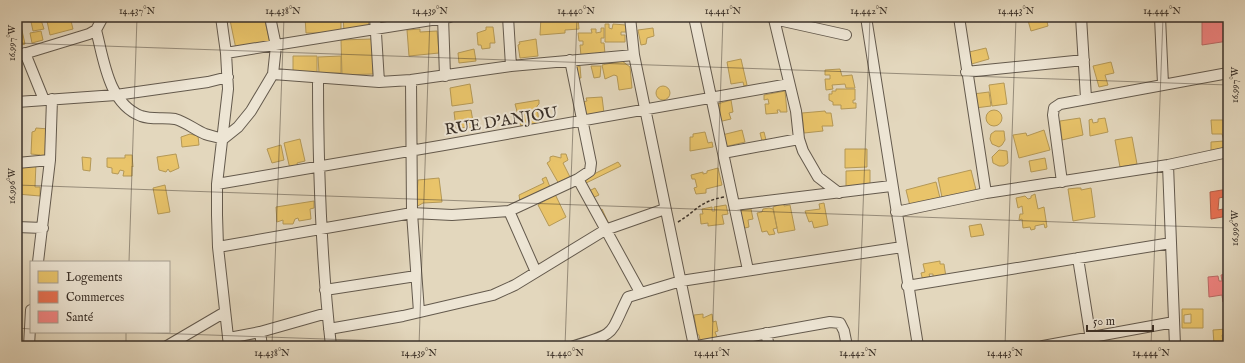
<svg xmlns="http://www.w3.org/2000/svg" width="1245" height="363" font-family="'IM FELL English',serif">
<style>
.homes{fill:#e9c46a;stroke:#b49856;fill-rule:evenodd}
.shops{fill:#e76f51;stroke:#b35c45}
.health{fill:#f28482;stroke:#bb6b67}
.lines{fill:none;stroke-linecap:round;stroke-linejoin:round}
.minor-casing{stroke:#645a4d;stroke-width:12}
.path{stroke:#3a3028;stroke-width:1.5;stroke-dasharray:3 2;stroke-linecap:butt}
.minor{stroke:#ede5d4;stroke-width:10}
.ticks{fill:none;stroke:#3a3028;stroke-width:1;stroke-opacity:0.45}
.labels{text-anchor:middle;stroke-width:4;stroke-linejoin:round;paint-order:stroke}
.street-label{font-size:16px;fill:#3a3028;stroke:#ede5d4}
.neatline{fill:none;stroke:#3a3028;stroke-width:1.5}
.ticks-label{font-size:10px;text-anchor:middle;fill:#3a3028}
</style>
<rect width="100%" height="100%" fill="#e3d7bd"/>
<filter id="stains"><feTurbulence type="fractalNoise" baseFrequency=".005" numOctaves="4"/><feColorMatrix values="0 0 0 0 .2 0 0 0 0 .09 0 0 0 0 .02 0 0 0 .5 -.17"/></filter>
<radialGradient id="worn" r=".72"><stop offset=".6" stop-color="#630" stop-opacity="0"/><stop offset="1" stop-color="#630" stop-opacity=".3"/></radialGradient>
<path class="homes" d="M17 17H19L25 44 17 46Z
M30 17H40L44 29 33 31Z
M44 17H70L73 29 50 35 47 21H45Z
M243 17H264L270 42 236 49 230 20Z
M305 17H341V33H306Z
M343 17H368L369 29 344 31Z
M383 17H410V19L383 22Z
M541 17H550V21L561 20V17L578 18 579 29 565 30V33L540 35Z
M632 17H652V19L632 22Z
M1027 17H1046L1048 26 1031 31Z
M605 24H609V28L612 29 613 24 626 25V32H621V35H625V42H605Z
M486 27H493L495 43H490V48L482 49 481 45H478L477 33 486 30Z
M601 28H604V38H601V43H604L605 54 581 56 580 45H583V41H579L578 33H592L591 29H596V33L601 32Z
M653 28 654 36 647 38 646 44 641 45 638 30Z
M420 29V32L437 31 439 53 409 56 407 30Z
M41 31 43 40 32 43 30 33Z
M372 39 373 74 342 75 341 40Z
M536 39 538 56 520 58 518 45 520 44 519 42Z
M986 48 989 59 968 65 965 53Z
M474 49 476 61 459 63 458 53Z
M293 56H317V73H293Z
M341 56V73H319L318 57Z
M741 59 747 85 744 86 743 82 731 84 727 62Z
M622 61 630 67 632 88 619 90 617 76 614 75 605 79 602 65Z
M1111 62 1114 73 1105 75 1108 85 1099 87 1093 66Z
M575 66H580L581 78H576Z
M591 66H601L600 77 594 78Z
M840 69 842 76 852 75 855 88H846L845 84 832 85 833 89 826 90 825 79H830V75H825V70Z
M1004 83 1007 104 992 106 989 85Z
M470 84 473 103 452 106 450 88Z
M656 93a7 7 0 1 1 14 0a7 7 0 1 1-14 0Z
M836 89H855V100H853V103H856V108L841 109V105H833V102L829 100V94H832V91H836Z
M785 91 787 112H780V110H777L778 113 766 114 765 104H769L768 99 764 100V95Z
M989 92 991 106 975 108 973 94Z
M602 97 604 113 586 118 582 102 587 101 586 98Z
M539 100V104L537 106 539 123 521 126 515 104Z
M731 100 733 112 729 113 731 119 718 122 714 105Z
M471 110 474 127 456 128 454 112Z
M986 118a8 8 0 1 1 16 0a8 8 0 1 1-16 0Z
M825 111 826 113H831L833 126H822L823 131 804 133 802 113Z
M1228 117V151L1211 154V142L1224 141 1222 134H1212L1211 120H1228Z
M1080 118 1083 135 1062 140 1060 121Z
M1105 118 1108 132 1090 136 1089 120 1092 119 1093 123 1098 122V119Z
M36 128 49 129 45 158 39 157 40 155 31 154 32 132 35 131Z
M742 130 745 142 724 147 722 135Z
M1044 130 1050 150 1019 158 1013 135 1026 133 1027 136Z
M995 131H1004L1005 140 1002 145 999 147 992 144 990 139 991 134Z
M705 132 708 143 712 142 713 147 690 151V137H693V134Z
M764 132 766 140 762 141 760 133Z
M190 134 198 136 199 145 182 147 181 137Z
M1132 137 1137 164 1120 167 1115 140Z
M300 139 305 161 297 163 298 167 290 169 284 143Z
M281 145 284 160 272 163 267 149Z
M845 149H867V167L845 168Z
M999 150 1007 151 1008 163 1004 166H999L993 163 992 157Z
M176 154 179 168 170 172 168 169 166 172 159 170 157 157Z
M561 154H566L568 160 563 163 570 177 559 184 547 163 550 161V157L553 156 561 158Z
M125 155H132L133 167 132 166V176H123L124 171 120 170 118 174 112 173V168L107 167V158H125Z
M82 157 91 158 90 171 83 170Z
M1045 158 1047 169 1031 172 1029 161Z
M618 162 621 166 584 184 582 180Z
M36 163 35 187H40V196L17 194 20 164Z
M718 168 722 185 706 189V193L696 194 694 188 697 187 695 179H692L691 175 703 172V174L707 173V171Z
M870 170V187H846V171Z
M971 170 977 194 943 202 938 178Z
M546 177 550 187 520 202 519 195 544 183 542 179Z
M439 178 442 202 423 203 416 207 418 180Z
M936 182 940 198 910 206 906 190Z
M165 185 170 212 158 214 153 188Z
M595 188 599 195 590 199 587 192Z
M1077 188H1081V190L1091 188 1095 217 1073 221 1068 189Z
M555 194 566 217 549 226 538 205Z
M1035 194 1038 209 1044 207 1047 227 1045 228 1044 224 1035 226V229L1031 230 1030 227 1023 228 1022 219 1019 220 1020 214H1023L1022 206 1018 208 1016 198 1025 196 1028 199 1031 198V196Z
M314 201V208L310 209 311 219 299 221 298 218 295 219 293 224H283V220L277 222 276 207Z
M784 203V206L790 205 795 230 778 233 773 207Z
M824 203 828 225 814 228 812 221 809 222 805 211 820 209 819 204Z
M726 205 728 214 722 215 724 224 708 226V223L701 224 700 214H703L702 209 712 207V211H715L714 207Z
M769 208 773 209 777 228 773 229 775 234 769 235 767 231 762 232 757 213 762 212 763 209Z
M602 209 608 222 604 225 597 212Z
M751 209 753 219 748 220 749 227 741 229 737 211Z
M981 224 984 235 971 237 969 226Z
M940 261V264H944L946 277 933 280V274H929L931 280 923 281 921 273 925 272 923 264Z
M1182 309H1203V328H1182ZM1191 314V323H1184V315Z
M703 314V318L712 314 713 322 716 321 718 331 715 332 717 337 714 340H700L699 335 697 334 694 315Z
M1227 329 1228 334 1222 335 1223 343 1214 344 1213 330Z"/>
<path class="shops" d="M1228 189V196L1219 198 1218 210 1228 208V216L1211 219 1210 192Z"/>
<path class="health" d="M1218 17H1228V41L1202 45V19Z
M1226 274H1228V301L1223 302 1222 295 1209 297 1208 277 1218 276 1219 281H1222L1221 275Z"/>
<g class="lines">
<defs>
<path id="minor" d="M221 17 226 53 228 89 217 184V215L218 247 229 346
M375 17 379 82
M443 17 445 76
M508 17 511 66
M630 17 634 55 694 346
M694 17 748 270
M771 17 774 19 796 111 799 139 803 151 818 177 839 193
M866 17 918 346
M959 17 986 193
M1081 17 1086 98
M1160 17 1163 84
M774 19 846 35
M96 30C104 60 108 103 141 116 152 120 164 117 175 119 186 122 195 130 205 134 211 136 217 137 223 139L238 127 251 111 273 74 276 46 270 17
M25 53 44 100
M226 53 450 17
M17 56 89 34 96 30 103 17
M570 60 591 163 590 171 578 179 640 292
M966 72 1084 60
M273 74 379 82 411 80 511 66 634 55
M318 78C318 168 321 257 331 346
M411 80 412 213 419 312
M17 102 116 95 208 82 228 77
M723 153 799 139
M17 163 50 160
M1168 165 1175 346
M1062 182 1053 115 1054 108 1060 104 1228 73
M217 184C408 152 598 118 789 84
M734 205 891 186
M509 211 536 272
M896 212 986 193 1168 165 1228 152
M17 227 43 228
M218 247 412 213 452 215 509 211 578 179
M1078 258 1092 346
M38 262 50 160 52 99
M907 286 1171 243
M325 290 416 276
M329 329 403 316 493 295 515 285 605 230 665 209
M260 332 262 346
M766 333 769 346
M229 338 260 332 327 313
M29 346 31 310
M167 346 225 312
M574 346C618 333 609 335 628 297L681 281 902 247
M697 346 830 322 840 323 844 331 847 346
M1043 346 1174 322"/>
</defs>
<use href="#minor" class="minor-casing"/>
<path class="path" d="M678 222C698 210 698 202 724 197"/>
<use href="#minor" class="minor"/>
</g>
<path class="ticks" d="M17 43 1228 85M17 185 1228 228M129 262 137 17M17 328 31 329M124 332 525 346M126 346V332M272 346 284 17M419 346 430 17M565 346 577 17M712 346 723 17M858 346 870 17M1005 346 1016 17M1151 346 1163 17"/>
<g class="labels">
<g class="street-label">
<text transform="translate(501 120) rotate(-9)" y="6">RUE D’ANJOU</text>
</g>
</g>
<rect width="1245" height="363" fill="none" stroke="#e3d7bd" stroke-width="44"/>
<rect x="30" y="261" width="140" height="72" fill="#ede5d4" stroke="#a59d8f"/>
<rect x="38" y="271" width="20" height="12" fill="#e9c46a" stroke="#a59d8f"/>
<text x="66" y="281" font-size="12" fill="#3a3028">Logements</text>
<rect x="38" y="291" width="20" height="12" fill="#e76f51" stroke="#a59d8f"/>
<text x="66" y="301" font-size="12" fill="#3a3028">Commerces</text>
<rect x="38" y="311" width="20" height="12" fill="#f28482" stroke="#a59d8f"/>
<text x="66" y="321" font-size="12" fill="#3a3028">Santé</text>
<path d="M1087 325v6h66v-6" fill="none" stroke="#3a3028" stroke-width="2"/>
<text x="1093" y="325" font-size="12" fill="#3a3028" stroke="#ede5d4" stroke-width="3" paint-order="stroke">50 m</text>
<rect x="22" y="22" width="1201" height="319" class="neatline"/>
<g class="ticks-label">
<text x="137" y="14">14.437°N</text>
<text x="283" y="14">14.438°N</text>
<text x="430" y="14">14.439°N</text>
<text x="576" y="14">14.440°N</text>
<text x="723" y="14">14.441°N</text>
<text x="869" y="14">14.442°N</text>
<text x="1016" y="14">14.443°N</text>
<text x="1162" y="14">14.444°N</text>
<text transform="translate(11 43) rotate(-90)" y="4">16.997°W</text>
<text transform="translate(1234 85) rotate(-90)" y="4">16.997°W</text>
<text transform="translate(11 186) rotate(-90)" y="4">16.996°W</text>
<text transform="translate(1234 228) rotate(-90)" y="4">16.996°W</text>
<text x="272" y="356">14.438°N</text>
<text x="419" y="356">14.439°N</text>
<text x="565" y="356">14.440°N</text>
<text x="712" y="356">14.441°N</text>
<text x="858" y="356">14.442°N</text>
<text x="1005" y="356">14.443°N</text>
<text x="1151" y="356">14.444°N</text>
</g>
<rect width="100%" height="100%" filter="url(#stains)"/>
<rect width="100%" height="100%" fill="url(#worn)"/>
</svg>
